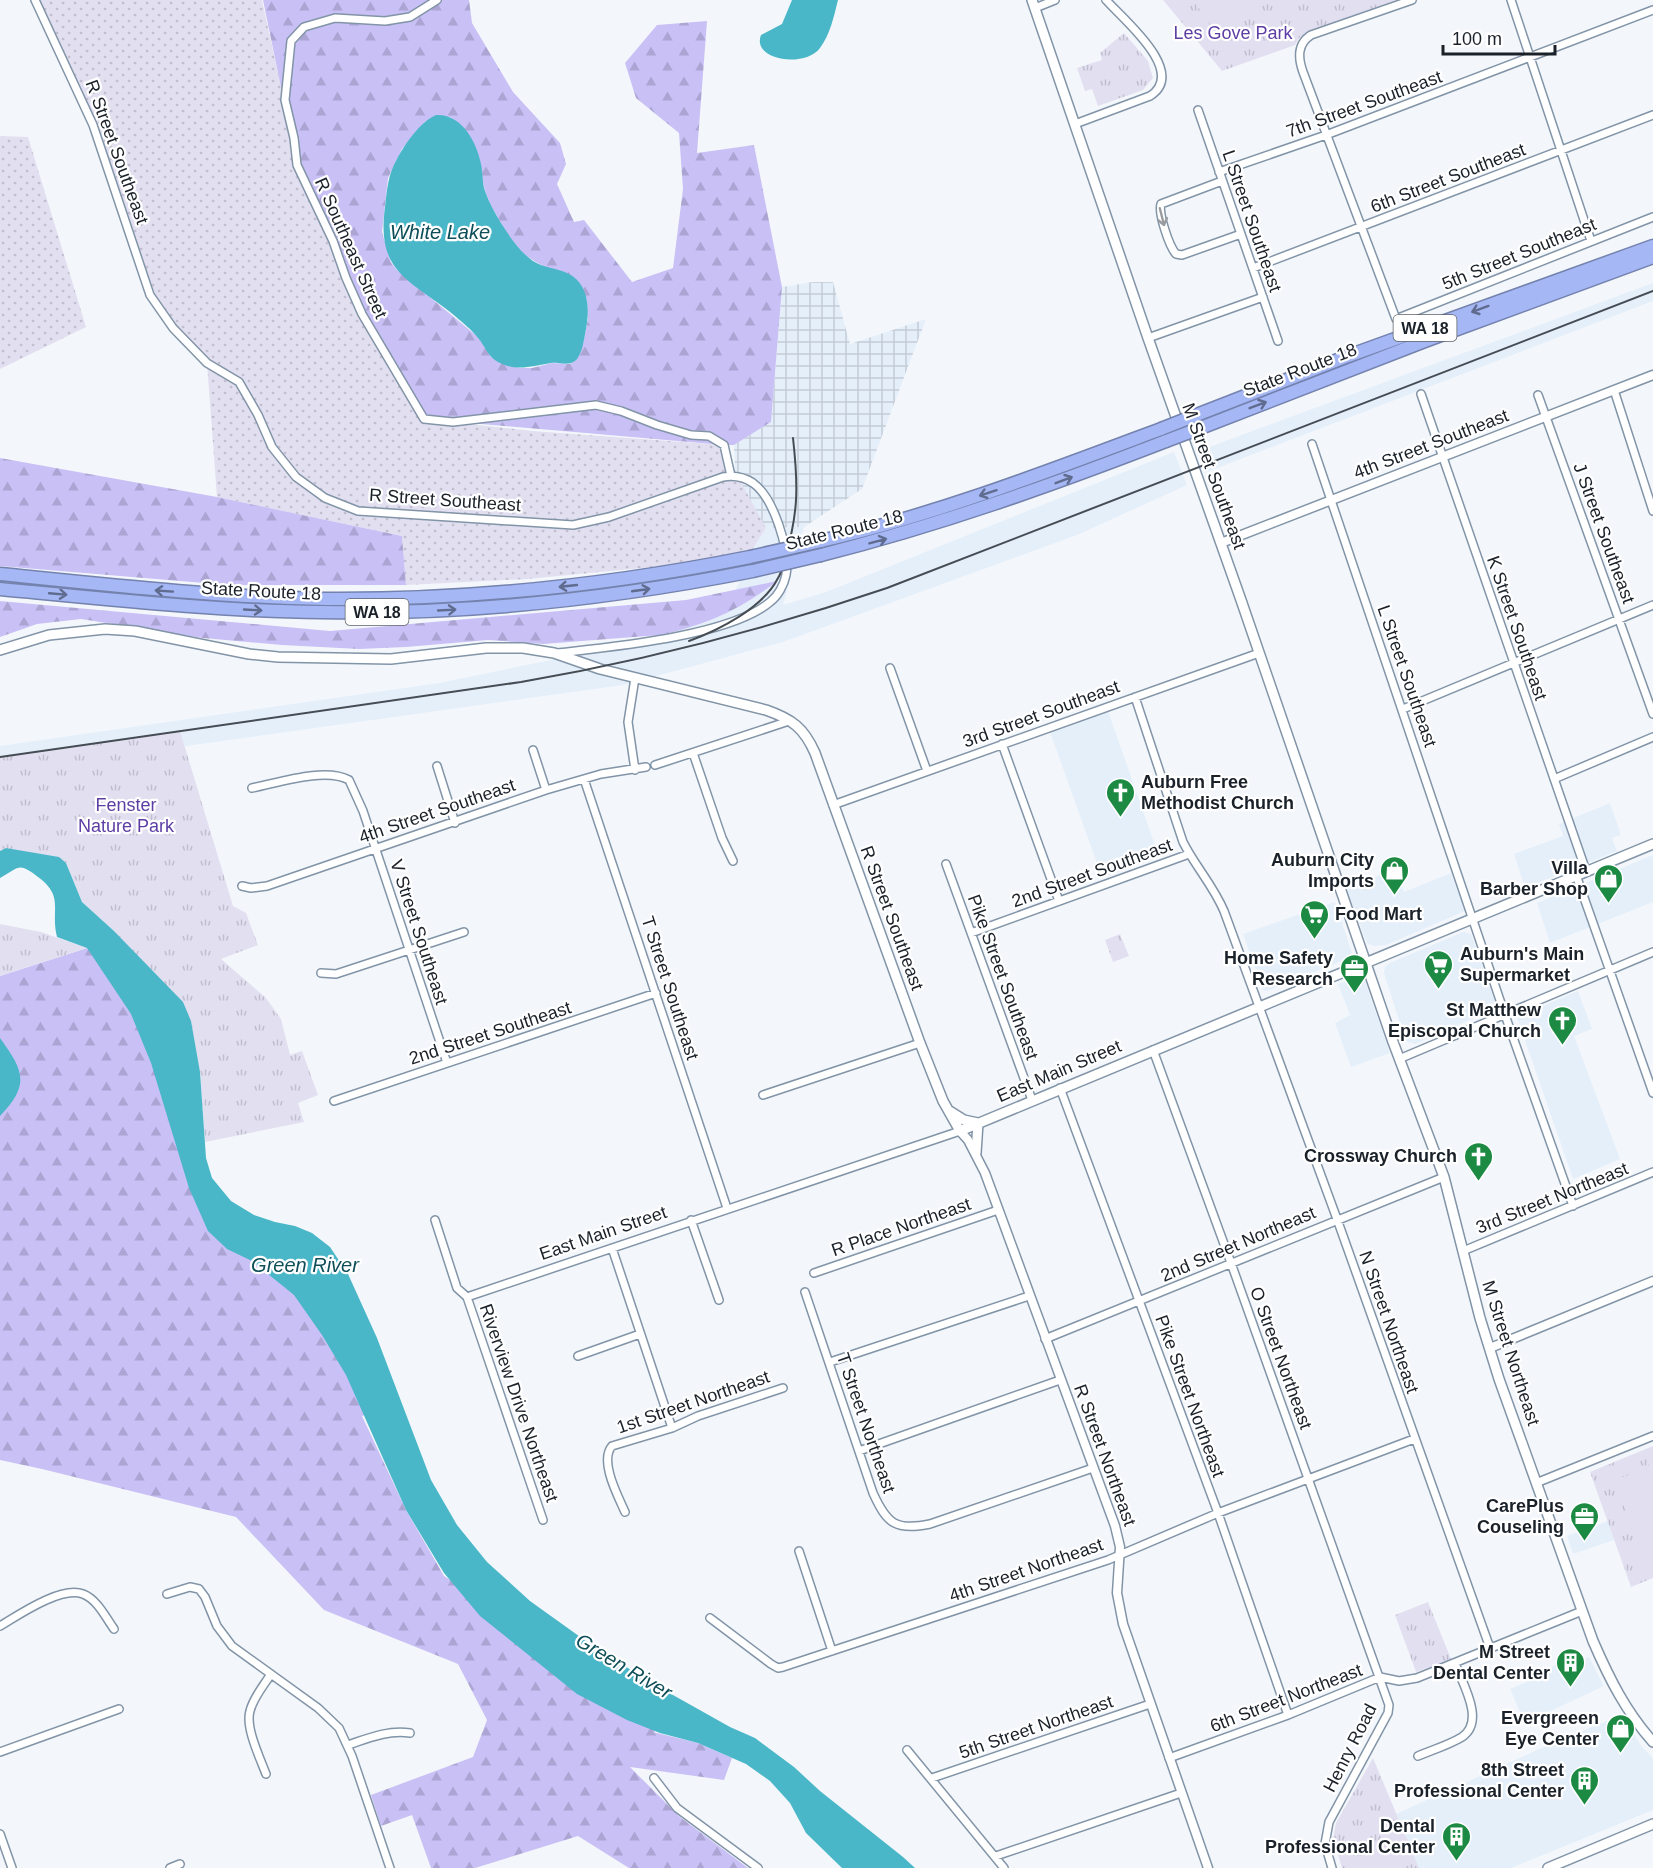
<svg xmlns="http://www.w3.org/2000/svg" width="1653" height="1868" font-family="Arial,sans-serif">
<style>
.built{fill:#e5effa}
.industrial{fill:url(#industrial-grid)}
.grass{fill:url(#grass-dots)}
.forest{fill:url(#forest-firs);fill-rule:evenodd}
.park{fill:url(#park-tufts)}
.garden{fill:#e2dff1}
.water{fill:#4ab7c9}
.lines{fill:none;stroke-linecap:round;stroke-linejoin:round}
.minor-casing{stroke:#8294a7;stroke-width:10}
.tertiary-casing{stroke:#8294a7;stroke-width:11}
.secondary-casing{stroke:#8294a7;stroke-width:12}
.motorway-casing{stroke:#7482ae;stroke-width:15}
.minor{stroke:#fff;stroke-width:7}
.tertiary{stroke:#fff;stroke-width:8}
.secondary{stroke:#fff;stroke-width:9}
.motorway{stroke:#a5b7f5;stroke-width:12}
.rail{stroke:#454c53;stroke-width:2}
.motorway-bridge-casing{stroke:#7482ae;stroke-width:15;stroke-linecap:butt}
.motorway-bridge{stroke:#a5b7f5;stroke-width:12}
.oneway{stroke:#989b9f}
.oneway2{stroke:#606c8f}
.labels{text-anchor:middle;stroke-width:4.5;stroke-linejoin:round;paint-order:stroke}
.shield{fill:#fff;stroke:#5f6469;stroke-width:1.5}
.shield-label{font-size:16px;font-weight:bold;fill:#1a2129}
.park-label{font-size:18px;fill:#5c3ea4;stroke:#fff}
.street-label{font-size:18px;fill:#1a2129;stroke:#fff}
.poi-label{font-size:18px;font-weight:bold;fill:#1a2129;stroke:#fff;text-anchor:end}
.water-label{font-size:20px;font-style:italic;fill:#0d4e58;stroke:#fff}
</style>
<defs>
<pattern id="industrial-grid" width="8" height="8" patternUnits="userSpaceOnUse" patternTransform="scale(1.5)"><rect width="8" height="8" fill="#e5effa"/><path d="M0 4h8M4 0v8" fill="none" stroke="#c4cdd6"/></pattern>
<pattern id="grass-dots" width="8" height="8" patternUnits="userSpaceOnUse" patternTransform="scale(1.5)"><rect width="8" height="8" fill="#e2dff1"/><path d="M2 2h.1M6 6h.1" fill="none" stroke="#c1bfcf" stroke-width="1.8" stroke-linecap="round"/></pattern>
<pattern id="forest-firs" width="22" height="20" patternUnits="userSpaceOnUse" patternTransform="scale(1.5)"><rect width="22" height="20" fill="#c9c0f6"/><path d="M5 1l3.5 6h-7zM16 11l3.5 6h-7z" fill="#aca5d3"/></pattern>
<pattern id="park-tufts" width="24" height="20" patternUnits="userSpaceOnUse" patternTransform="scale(1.5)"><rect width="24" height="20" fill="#e2dff1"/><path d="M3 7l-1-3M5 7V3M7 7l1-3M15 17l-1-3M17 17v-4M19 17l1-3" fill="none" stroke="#c1bfcf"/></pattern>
</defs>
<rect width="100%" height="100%" fill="#f3f7fb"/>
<path class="built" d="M1653 283V301L1204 473V449Z
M1174 452 1187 485 1077 535 783 642 623 685 0 772V746L439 683 649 640 731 602 752 550 766 528 804 527 783 605 826 592Z
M1108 711 1159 857 1102 877 1050 732Z
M1610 803 1621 835 1612 838 1617 851 1525 888 1514 854 1563 836 1559 824Z
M1653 855V902L1550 943 1537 903Z
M1395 868 1404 892 1451 873 1465 911 1386 945 1374 946 1367 943 1346 890Z
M1335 902 1352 953 1349 958 1267 991 1263 990 1243 934Z
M1463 932 1471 934 1497 1008 1415 1044 1408 1042 1405 1039 1384 973 1385 967 1390 963Z
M1360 977 1364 979 1390 1053 1351 1067 1335 1023 1350 1015 1338 984Z
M1578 991 1592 1029 1574 1036 1620 1159 1573 1179 1517 1017Z
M1608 1521 1614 1540 1573 1554 1567 1536Z
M1589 1657 1604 1686 1525 1723 1510 1689 1541 1676 1540 1672 1563 1662 1566 1667Z
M1621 1715 1642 1747 1653 1758V1810L1511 1868H1419L1396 1814 1537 1750Z"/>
<path class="industrial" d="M813 282H833L850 344 926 319 862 489 804 527 766 528 736 490 734 445 771 422 782 287Z"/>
<path class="grass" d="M35 0H262L296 156 424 419 532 431 724 445 738 477 766 528 752 550 663 566 527 579 406 585 402 536 217 497 207 363 173 328 150 295 93 125Z
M0 136 28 137 86 327 0 369Z"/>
<path class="forest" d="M263 0H469L472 23 513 92 560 143 566 164 557 184 574 222 584 220 632 282 673 268 683 189 679 133 636 98 625 63 657 25 707 21 697 153 754 145 782 287 771 422 734 445H724L424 419 374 334 297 165ZM450 117C488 141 474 178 494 211 502 225 511 241 523 253 530 259 538 263 546 268 560 278 573 289 587 299L588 319 583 344 576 360 570 364 552 363 532 368H521L509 366 491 357 478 337 396 269 391 262 382 232 388 178 402 149 426 121Z
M0 458 217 497 402 536 406 585H228L0 566Z
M777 581C742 609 704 626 660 635L543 644 488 640 406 647 359 649 282 645 203 638 81 619 37 624 0 637V601L330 631 686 600Z
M87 948 112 959 177 1132 267 1251 379 1410 362 1416 406 1510 444 1576 670 1726 653 1732 698 1743 732 1758 724 1780 630 1767 680 1817 748 1868H629L578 1836 475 1868H431L412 1815 381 1826 371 1795 473 1757 487 1720 458 1664 324 1610 236 1517 42 1469 0 1460V976Z"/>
<path class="park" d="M1163 0H1398L1309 32 1300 37 1295 45 1222 71Z
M1124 33 1148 61 1153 78 1143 90 1098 106 1092 89 1085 91 1077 68 1102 60 1100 53Z
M180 731 233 906 246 913 258 945 221 959 266 998 281 1019 290 1055 302 1051 318 1095 298 1103 304 1122 205 1142 200 1071 114 931 82 902 66 863 6 848 0 851V757Z
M0 924 41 932 87 948 0 976Z
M1120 934 1129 956 1113 962 1105 940Z
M1653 1446V1578L1631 1587 1590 1472Z
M1428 1602 1451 1659 1416 1672 1395 1615Z
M1373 1758 1419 1868H1342L1333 1838 1336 1823Z"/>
<path class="garden" d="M1193 0H1245C1240 17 1229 24 1213 28Z
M1644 1452H1653V1565L1648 1567 1643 1564 1615 1479 1633 1474 1651 1472Z
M1401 1845 1405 1868H1349L1348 1864 1350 1860Z"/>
<path class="water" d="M792 0H838C834 16 830 35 820 48 806 68 751 61 761 35L782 24Z
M436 115C461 113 477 142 481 164 483 173 482 182 485 191 489 203 495 213 501 223 510 237 519 251 533 261 544 268 556 268 567 273 589 283 590 309 586 329 584 339 583 351 577 359 571 367 559 362 551 363 532 366 516 372 498 362 488 357 485 346 478 338 472 330 463 323 455 316 410 279 376 274 385 207 387 190 388 174 397 159 405 144 420 122 436 115Z
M6 848 59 857 66 863 82 902 114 931 183 1002 191 1021 200 1072 206 1158 212 1178 231 1201 254 1215 275 1222 295 1226 312 1233 330 1247 348 1274 377 1338 431 1480 457 1525 487 1562 530 1601 583 1639 648 1681 730 1727 755 1738 794 1767 820 1791 903 1857 915 1868H842L806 1833 790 1803 770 1781 746 1764 698 1743 660 1733 627 1720 577 1694 480 1616 444 1573 406 1510 346 1375 322 1335 294 1295 252 1261 227 1249 208 1231 189 1188 151 1063 131 1014 87 948 57 937C50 909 65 897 38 877 18 862 20 867 0 878V851Z
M0 1038C23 1070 31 1084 0 1116Z"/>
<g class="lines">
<defs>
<path id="minor" d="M35 0 93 125 150 295 173 328 207 363 239 382 258 415 272 447 296 477 325 498 358 511 573 525 609 517 723 477C734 475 744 477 753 483 774 498 790 550 786 575 784 585 778 596 770 602 730 636 611 647 558 653
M437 0 410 17 385 21 335 18 304 27 291 41 285 100 294 138 297 165 333 241 346 278 362 314 424 419 453 422 596 405 621 411 657 425 691 435 709 436 724 445 731 476
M1412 0 1311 35C1297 44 1298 58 1303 72L1396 319 1653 217
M1511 0 1591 241
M1035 8 1055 0
M1198 110 1278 341
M1075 124 1150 96C1188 72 1123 19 1106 0
M1219 172 1326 135 1653 10
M1222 181 1161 204C1158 213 1169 246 1176 254L1182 255 1241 234
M1253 268 1653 115
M1148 338 1263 297
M1614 390 1653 511
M1421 394 1586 871
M1538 395 1653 714
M1312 444 1505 1015 1573 1206
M890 668 927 771
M635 678 628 722 635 770
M1135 697 1183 842C1195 866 1213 885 1224 911L1337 1219 1490 1648
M1403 709 1653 605
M1002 744 1059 901
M533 750 546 790
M693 753 722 838 733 861
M655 765 789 721
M437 766 455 823
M584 779 727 1208
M1554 779 1653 737
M252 788C278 783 325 767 349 780L363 811 447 1063
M833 805 1259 653
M946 864 1032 1100
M1576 875 1653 1093
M242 886 251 888 267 886 546 790 601 774 646 767
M971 933 1189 854
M321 973 336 974 464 932
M1153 1050 1231 1263 1389 1705 1388 1713 1329 1822 1325 1844 1332 1868
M1399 1059 1653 952
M1060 1088 1218 1513 1288 1715
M763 1095 920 1043
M334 1101 656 993
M435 1220 457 1288 467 1297 543 1520
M691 1220 719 1300
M612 1248 672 1428
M1463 1251 1653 1172
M814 1273 998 1210
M805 1292 873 1493C887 1524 896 1531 930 1524L1093 1468
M467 1297 960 1131
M1045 1339 1444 1177
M578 1356 640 1334
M830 1362 1029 1296
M859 1451 1060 1380
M1536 1483 1653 1436
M625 1512C618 1496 599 1461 612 1446L672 1428 698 1416 783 1388
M799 1551 832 1651
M167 1594 190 1587 199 1589 205 1597 217 1626 232 1646 318 1708 339 1728 352 1756 390 1868
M710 1618 771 1664 778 1668 783 1667 1108 1560 1218 1513 1414 1439
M0 1626C20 1614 61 1586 83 1594 97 1599 106 1618 114 1629
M348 1745C369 1738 387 1730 410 1733
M907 1750 1004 1868
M0 1752 119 1709
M1418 1756C1432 1750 1449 1745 1462 1737 1486 1721 1462 1683 1455 1663
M1169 1758 1288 1715 1380 1677 1399 1681 1417 1678 1582 1611
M266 1774C260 1758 245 1727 250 1711 253 1698 264 1685 271 1674
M654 1778 677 1808 758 1868
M932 1778 1150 1704
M0 1834 12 1868
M996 1856 1181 1793
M170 1868 180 1864"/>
<path id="tertiary" d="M1221 543 1653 375
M960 1131 968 1140 985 1173 1115 1526 1120 1547 1117 1593 1123 1624 1208 1868
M1490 1348 1653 1281"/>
<path id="secondary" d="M1032 0 1148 338 1241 600 1393 1042 1444 1177 1480 1318 1499 1379 1593 1641C1609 1678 1626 1712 1653 1742
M0 650 49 635 105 629 135 631 249 654 278 657 391 659 486 648H523L554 653 600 669 766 710C792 719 804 728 815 753L920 1043 943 1101 960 1131 1653 844
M948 1110 964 1120 978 1123 976 1153
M1548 1868 1653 1824"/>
<path id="motorway" d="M1199 414 1348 356 1653 246
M1203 427 1425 341 1653 257
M821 541C938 514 1049 471 1161 429
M821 555C940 525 1052 485 1166 441
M0 574C109 585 217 597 326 599 469 600 610 585 750 557
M0 589C107 599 213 611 321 612 466 615 610 599 753 571"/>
</defs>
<use href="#minor" class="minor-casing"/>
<use href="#tertiary" class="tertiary-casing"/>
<use href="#secondary" class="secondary-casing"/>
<use href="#motorway" class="motorway-casing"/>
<use href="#minor" class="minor"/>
<use href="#tertiary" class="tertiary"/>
<use href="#secondary" class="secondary"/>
<use href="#motorway" class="motorway"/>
<path class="rail" d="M689 641C719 630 763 608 778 578 782 572 783 564 785 557 799 513 798 483 793 438
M0 757 521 682C649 660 764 630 887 588L1653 291"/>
<defs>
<path id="motorway-bridge" d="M1161 429 1199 414
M1166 441 1203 427
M750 557 821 541
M753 571 821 555"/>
</defs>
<use href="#motorway-bridge" class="motorway-bridge-casing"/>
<use href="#motorway-bridge" class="motorway-bridge"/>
</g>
<defs><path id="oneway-shaft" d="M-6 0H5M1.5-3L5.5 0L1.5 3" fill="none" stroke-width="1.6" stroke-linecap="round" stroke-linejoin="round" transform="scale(1.5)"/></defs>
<use class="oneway" href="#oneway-shaft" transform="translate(1162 217) rotate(76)"/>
<g class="oneway2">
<use href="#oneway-shaft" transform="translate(1480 309) rotate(160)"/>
<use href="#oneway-shaft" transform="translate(1258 405) rotate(-21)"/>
<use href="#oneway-shaft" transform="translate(1064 480) rotate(-21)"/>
<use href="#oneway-shaft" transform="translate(988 493) rotate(162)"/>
<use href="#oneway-shaft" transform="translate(878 541) rotate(-15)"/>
<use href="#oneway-shaft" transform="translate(568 586) rotate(174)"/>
<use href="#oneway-shaft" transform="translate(641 590) rotate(-8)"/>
<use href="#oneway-shaft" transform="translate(164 591) rotate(-176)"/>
<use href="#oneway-shaft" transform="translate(58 594) rotate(5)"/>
<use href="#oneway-shaft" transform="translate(253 610) rotate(3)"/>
<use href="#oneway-shaft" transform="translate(447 610) rotate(-3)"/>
</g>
<defs>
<symbol id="church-pin" viewBox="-11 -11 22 30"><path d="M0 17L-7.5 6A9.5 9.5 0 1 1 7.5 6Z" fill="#1c8a43" stroke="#fff"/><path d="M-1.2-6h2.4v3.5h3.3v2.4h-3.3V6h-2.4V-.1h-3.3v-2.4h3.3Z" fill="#fff"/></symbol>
<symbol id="shop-pin" viewBox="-11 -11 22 30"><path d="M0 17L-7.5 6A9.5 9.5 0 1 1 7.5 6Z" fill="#1c8a43" stroke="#fff"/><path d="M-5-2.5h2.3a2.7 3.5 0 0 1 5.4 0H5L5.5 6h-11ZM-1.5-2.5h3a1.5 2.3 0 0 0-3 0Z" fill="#fff"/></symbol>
<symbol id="supermarket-pin" viewBox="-11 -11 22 30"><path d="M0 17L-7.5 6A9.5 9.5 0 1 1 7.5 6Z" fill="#1c8a43" stroke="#fff"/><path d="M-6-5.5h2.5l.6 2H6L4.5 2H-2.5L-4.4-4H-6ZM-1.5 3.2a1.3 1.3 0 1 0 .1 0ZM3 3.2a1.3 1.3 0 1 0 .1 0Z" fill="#fff"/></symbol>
<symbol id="office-pin" viewBox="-11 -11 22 30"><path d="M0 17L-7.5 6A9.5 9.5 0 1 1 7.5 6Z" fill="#1c8a43" stroke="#fff"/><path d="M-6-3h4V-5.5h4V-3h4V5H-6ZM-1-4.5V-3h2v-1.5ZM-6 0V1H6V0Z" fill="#fff"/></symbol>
<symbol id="building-pin" viewBox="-11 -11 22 30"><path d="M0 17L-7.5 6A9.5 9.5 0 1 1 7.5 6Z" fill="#1c8a43" stroke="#fff"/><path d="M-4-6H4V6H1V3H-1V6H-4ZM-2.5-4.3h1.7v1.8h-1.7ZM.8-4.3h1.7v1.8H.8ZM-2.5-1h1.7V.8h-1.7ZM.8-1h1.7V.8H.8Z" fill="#fff"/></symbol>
</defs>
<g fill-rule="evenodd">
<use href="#church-pin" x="1104" y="776" width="33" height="45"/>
<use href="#shop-pin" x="1378" y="854" width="33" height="45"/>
<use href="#shop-pin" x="1592" y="862" width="33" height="45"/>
<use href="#supermarket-pin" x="1298" y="898" width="33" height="45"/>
<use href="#supermarket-pin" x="1422" y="948" width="33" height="45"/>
<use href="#office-pin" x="1338" y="952" width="33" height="45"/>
<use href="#church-pin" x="1546" y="1004" width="33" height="45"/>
<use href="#church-pin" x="1462" y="1140" width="33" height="45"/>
<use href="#office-pin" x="1568" y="1500" width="33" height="45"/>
<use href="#building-pin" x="1554" y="1646" width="33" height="45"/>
<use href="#shop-pin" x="1604" y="1712" width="33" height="45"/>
<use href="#building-pin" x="1568" y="1764" width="33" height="45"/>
<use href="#building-pin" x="1440" y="1820" width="33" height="45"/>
</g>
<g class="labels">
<g class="shield">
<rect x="1393.5" y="315" width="63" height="26" rx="4.5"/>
<rect x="345.5" y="599" width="63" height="26" rx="4.5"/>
</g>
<g class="shield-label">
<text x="1425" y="334">WA 18</text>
<text x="377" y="618">WA 18</text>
</g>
<g class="park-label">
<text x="1233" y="39">Les Gove Park</text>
<text x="126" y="811">Fenster<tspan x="126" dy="21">Nature Park</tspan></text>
</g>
<g class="street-label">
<text transform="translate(1364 104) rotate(-20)" y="6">7th Street Southeast</text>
<text transform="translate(117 152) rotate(70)" y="6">R Street Southeast</text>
<text transform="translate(1448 178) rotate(-21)" y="6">6th Street Southeast</text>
<text transform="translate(1252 221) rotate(71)" y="6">L Street Southeast</text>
<text transform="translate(351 248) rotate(66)" y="6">R Southeast Street</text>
<text transform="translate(1519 254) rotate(-22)" y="6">5th Street Southeast</text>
<text transform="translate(1300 370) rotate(-21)" y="6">State Route 18</text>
<text transform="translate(1431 444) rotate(-21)" y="6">4th Street Southeast</text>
<text transform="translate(1214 476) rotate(70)" y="6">M Street Southeast</text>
<text transform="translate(445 500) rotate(4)" y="6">R Street Southeast</text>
<text transform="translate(844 530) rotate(-14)" y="6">State Route 18</text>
<text transform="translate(1604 533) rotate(70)" y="6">J Street Southeast</text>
<text transform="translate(261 591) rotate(3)" y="6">State Route 18</text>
<text transform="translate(1517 628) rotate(71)" y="6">K Street Southeast</text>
<text transform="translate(1407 676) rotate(71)" y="6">L Street Southeast</text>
<text transform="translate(1041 714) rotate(-20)" y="6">3rd Street Southeast</text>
<text transform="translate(437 811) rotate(-19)" y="6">4th Street Southeast</text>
<text transform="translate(1092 873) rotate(-20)" y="6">2nd Street Southeast</text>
<text transform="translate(892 918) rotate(70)" y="6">R Street Southeast</text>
<text transform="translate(419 932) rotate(72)" y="6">V Street Southeast</text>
<text transform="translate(1003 977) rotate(70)" y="6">Pike Street Southeast</text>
<text transform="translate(670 988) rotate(72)" y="6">T Street Southeast</text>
<text transform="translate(490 1033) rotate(-18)" y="6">2nd Street Southeast</text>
<text transform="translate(1059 1071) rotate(-23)" y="6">East Main Street</text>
<text transform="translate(1552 1198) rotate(-22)" y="6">3rd Street Northeast</text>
<text transform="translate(901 1227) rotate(-19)" y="6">R Place Northeast</text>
<text transform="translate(603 1233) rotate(-19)" y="6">East Main Street</text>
<text transform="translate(1238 1244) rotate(-23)" y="6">2nd Street Northeast</text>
<text transform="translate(1389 1322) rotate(71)" y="6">N Street Northeast</text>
<text transform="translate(1511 1353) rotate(72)" y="6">M Street Northeast</text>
<text transform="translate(1281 1358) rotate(70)" y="6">O Street Northeast</text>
<text transform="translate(1190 1396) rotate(70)" y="6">Pike Street Northeast</text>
<text transform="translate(693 1402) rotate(-19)" y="6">1st Street Northeast</text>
<text transform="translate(519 1403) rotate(71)" y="6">Riverview Drive Northeast</text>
<text transform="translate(866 1423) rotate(71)" y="6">T Street Northeast</text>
<text transform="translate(1105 1455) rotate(70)" y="6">R Street Northeast</text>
<text transform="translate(1026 1570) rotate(-19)" y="6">4th Street Northeast</text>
<text transform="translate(1286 1698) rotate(-21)" y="6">6th Street Northeast</text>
<text transform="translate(1036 1727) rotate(-19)" y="6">5th Street Northeast</text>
<text transform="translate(1350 1748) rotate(-63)" y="6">Henry Road</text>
</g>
<g class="poi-label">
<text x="1141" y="788" text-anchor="start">Auburn Free<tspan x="1141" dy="21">Methodist Church</tspan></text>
<text x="1374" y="866">Auburn City<tspan x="1374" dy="21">Imports</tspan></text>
<text x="1588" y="874">Villa<tspan x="1588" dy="21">Barber Shop</tspan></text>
<text x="1335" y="920" text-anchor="start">Food Mart</text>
<text x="1460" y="960" text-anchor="start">Auburn's Main<tspan x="1460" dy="21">Supermarket</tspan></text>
<text x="1333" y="964">Home Safety<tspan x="1333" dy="21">Research</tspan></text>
<text x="1541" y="1016">St Matthew<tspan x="1541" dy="21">Episcopal Church</tspan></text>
<text x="1457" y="1162">Crossway Church</text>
<text x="1564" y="1512">CarePlus<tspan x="1564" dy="21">Couseling</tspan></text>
<text x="1550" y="1658">M Street<tspan x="1550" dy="21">Dental Center</tspan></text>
<text x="1599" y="1724">Evergreeen<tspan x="1599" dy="21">Eye Center</tspan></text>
<text x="1564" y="1776">8th Street<tspan x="1564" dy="21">Professional Center</tspan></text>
<text x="1435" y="1832">Dental<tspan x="1435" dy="21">Professional Center</tspan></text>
</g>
<g class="water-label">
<text x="440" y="239">White Lake</text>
<text x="305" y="1272">Green River</text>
<text transform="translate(624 1666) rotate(31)" y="7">Green River</text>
</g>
</g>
<path d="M1443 45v9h112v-9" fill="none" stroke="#1a2129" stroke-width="3"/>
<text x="1452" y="45" font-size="18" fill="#1a2129" stroke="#ffffff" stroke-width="4.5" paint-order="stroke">100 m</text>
</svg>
